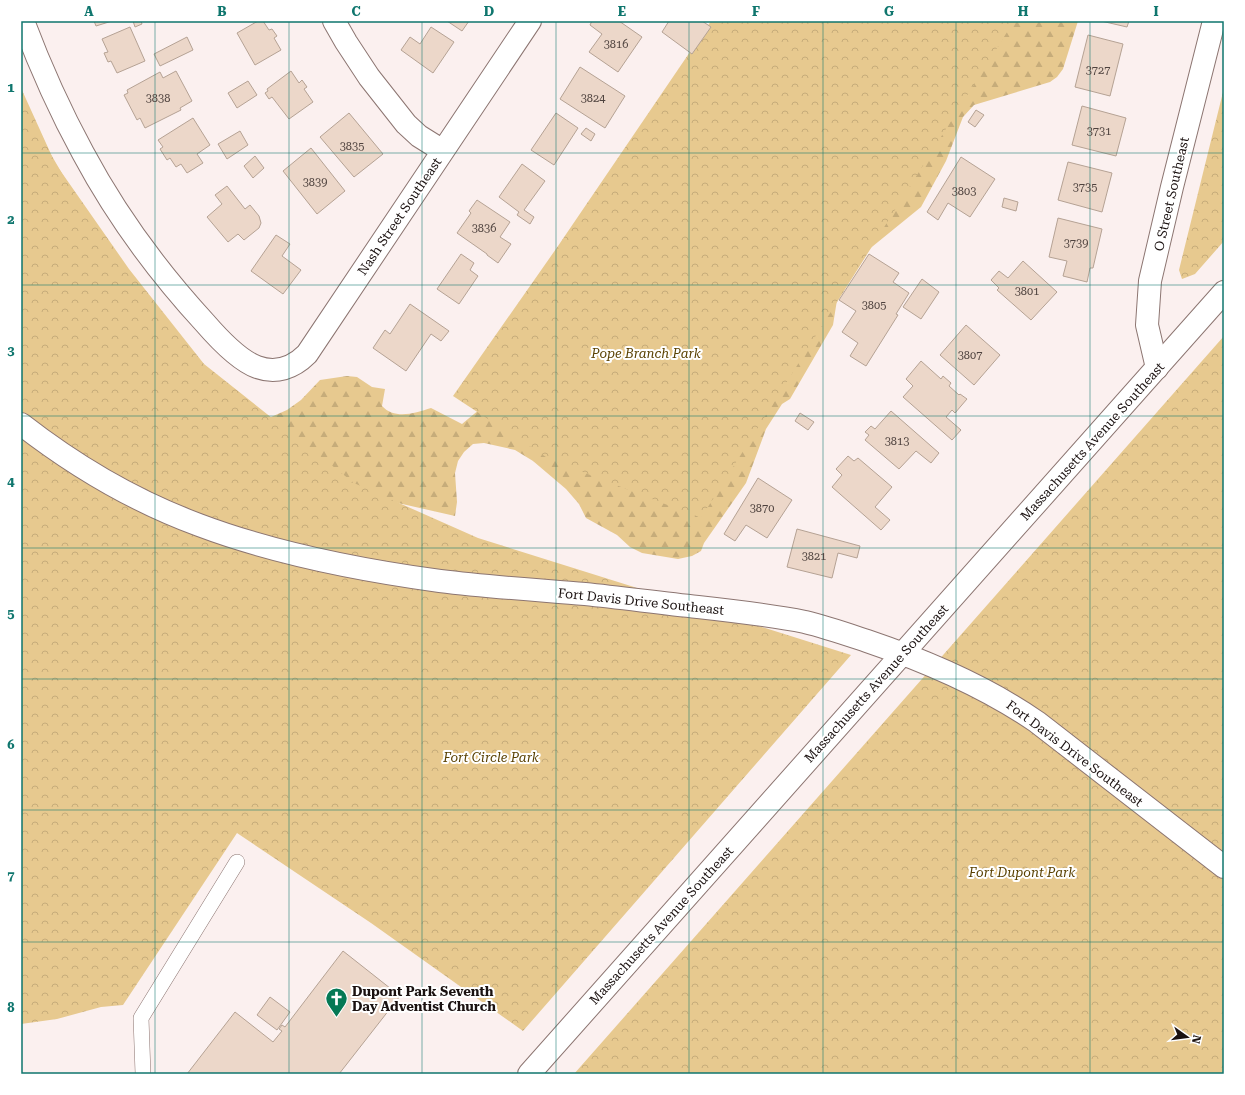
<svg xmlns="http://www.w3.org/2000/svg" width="1245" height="1095" font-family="'Roboto Serif',serif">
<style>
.forest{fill:url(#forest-firs)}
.park{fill:url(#park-crowns)}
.building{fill:#ecd7c9;stroke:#b5a294}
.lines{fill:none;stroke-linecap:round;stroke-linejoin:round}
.lane-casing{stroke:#8c7571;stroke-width:16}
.street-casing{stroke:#8c7571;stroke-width:24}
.secondary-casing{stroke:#8c7571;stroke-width:24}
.lane{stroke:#fff;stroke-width:15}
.street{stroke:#fff;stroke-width:22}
.secondary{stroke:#fff;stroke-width:22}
.grid{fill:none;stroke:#0f766e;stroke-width:1;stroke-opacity:0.55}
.labels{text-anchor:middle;stroke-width:4;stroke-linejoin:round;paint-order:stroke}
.number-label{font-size:11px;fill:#4e423e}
.street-label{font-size:13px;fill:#1a1110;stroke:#fff}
.park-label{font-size:13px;font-style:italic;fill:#594000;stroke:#fff}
.poi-label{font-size:13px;font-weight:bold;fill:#1a1110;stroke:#fff;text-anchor:start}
.neatline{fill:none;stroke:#0f766e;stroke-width:1.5}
.grid-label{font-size:13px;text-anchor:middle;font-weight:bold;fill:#0f766e}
</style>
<defs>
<pattern id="forest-firs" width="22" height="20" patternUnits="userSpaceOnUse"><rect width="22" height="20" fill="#e7c98f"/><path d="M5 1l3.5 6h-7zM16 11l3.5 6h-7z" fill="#c6ac7a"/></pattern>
<pattern id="park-crowns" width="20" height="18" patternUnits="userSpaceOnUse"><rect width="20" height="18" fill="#e7c98f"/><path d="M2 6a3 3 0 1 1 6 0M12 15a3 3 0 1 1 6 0" fill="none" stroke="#c6ac7a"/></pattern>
</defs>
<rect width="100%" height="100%" fill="#fbf0ef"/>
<path class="forest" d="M723 21H1078L1063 69 1057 77 1050 82 974 105 963 117 946 161 921 207 862 255 837 300 833 325 790 399 782 404 766 429 746 483 704 543 701 551 692 556 678 559 642 553 630 547 617 535 586 518 579 504 566 489 533 461 515 450 484 443 473 444 464 452 458 461 455 473 457 502 455 516 288 478 141 370 21 91 49 151 74 194 131 280 212 374 263 417H271L287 410 301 400 320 380 347 376 357 377 372 387 385 389 382 406C395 420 415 413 431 408L462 424 504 389Z"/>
<path class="park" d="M711 21H1014L701 518 549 459 453 396 558 246Z
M21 88 55 163 129 269 204 364 354 483 478 538 851 655 523 1031 371 923 237 833 123 1005 101 1007 57 1019 21 1024Z
M1224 88V241L1195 274 1182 279 1179 270Z
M1224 336V1074H574Z"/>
<path class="building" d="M94 21H112L96 26Z
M133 21H141L142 24 135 27Z
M258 21H263L269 30 272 29 277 36 274 38 281 50 255 65 237 33Z
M447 21H469L462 31Z
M592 21H619L642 37 618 72 589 52 602 34 590 25Z
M669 21H702L711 27 692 54 662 32Z
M1101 21H1129L1127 27Z
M130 27 145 61 117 73 111 61 108 62 104 53 108 52 102 39Z
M431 27 454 42 433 73 401 50 410 37 420 44Z
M1088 35 1123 44 1110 96 1075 87Z
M187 37 193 50 160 66 154 54Z
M580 67 625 96 605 128 560 99Z
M176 71 192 101 180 108 181 110 145 128 140 118 137 120 124 95 128 93 127 90 160 72 163 78Z
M291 71 299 83 302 80 307 87 304 89 313 102 289 119 272 97 269 99 265 93 268 91 267 89Z
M248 81 257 95 237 108 228 93Z
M1082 106 1126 118 1116 156 1072 145Z
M976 110 984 115 975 127 968 122Z
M349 113 383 154 354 177 320 137Z
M556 113 578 128 554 165 531 150Z
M193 118 210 145 197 154 203 163 187 173 181 164 176 167 170 158 167 160 160 149 163 147 158 140Z
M586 128 595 134 591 141 581 134Z
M240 131 248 145 227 159 218 144Z
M311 148 345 191 317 214 283 171Z
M255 156 264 168 253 178 244 166Z
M961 157 995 179 970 217 948 203 938 220 927 212Z
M1068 162 1112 173 1102 212 1058 200Z
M522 164 545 181 524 210 534 217 530 224 517 215 519 212 499 197Z
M227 186 245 209 250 205 259 216 261 223 259 228 244 240 238 234 228 242 207 217 222 204 215 195Z
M1004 198 1018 202 1016 211 1002 207Z
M477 200 510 222 500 237 511 244 498 263 487 255V254L457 233 471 213 469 211Z
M1058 218 1102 229 1093 268H1090L1087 282 1063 276 1067 261 1049 257Z
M276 235 290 244 282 256 301 270 283 294 251 271Z
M461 254 474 263 470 270 478 276 459 304 437 289Z
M869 254 899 273 893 282 909 293 896 314 898 315 866 366 850 356 858 343 842 332 856 311 839 300Z
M1023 261 1057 292 1031 320 997 290 999 288 991 280 999 271 1008 278Z
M922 279 939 292 921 319 903 307Z
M410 304 449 331 441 341 431 334 406 371 373 348 385 330 390 334Z
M966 325 1000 355 974 385 940 355Z
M921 361 941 379 943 376 951 383 949 386 959 395 960 394 967 399 955 413 952 410 946 417 961 430 952 440 903 397 913 386 906 379Z
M891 411 939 453 931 463 916 451 899 469 865 440 869 435 865 432 871 426 875 429Z
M800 413 814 422 808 430 795 421Z
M848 456 854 461 858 458 892 487 875 507 890 520 881 530 832 487 842 475 836 469Z
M758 478 792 500 767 538 746 525 735 541 724 534Z
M797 529 860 546 857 558 838 553 832 578 787 567Z
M343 951 400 996 339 1074H187L235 1012 273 1042 282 1031 279 1029 282 1025 285 1027Z
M270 997 290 1012 277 1030 257 1015Z"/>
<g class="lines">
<defs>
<path id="lane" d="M143 1074 141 1018 237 862"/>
<path id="street" d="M23 21C40 66 60 111 83 153 115 213 159 273 205 323 218 338 238 360 257 367 276 374 293 368 307 354L530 21
M334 21 346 42 369 77 406 124 419 136 443 151
M1157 368 1147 325 1150 281 1172 187 1214 21"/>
<path id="secondary" d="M21 424C75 466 134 501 199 525 276 554 359 570 440 581 488 587 537 590 585 594 623 598 660 603 698 607 734 611 770 615 805 622 826 627 846 634 867 641 926 661 985 686 1037 722L1224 867
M529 1074 1224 292"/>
</defs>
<use href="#lane" class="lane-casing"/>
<use href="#street" class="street-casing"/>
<use href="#secondary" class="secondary-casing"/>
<use href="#lane" class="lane"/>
<use href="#street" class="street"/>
<use href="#secondary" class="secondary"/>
</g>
<path class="grid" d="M155 21V1074M289 21V1074M422 21V1074M556 21V1074M689 21V1074M823 21V1074M956 21V1074M1090 21V1074M21 153H1224M21 285H1224M21 416H1224M21 548H1224M21 679H1224M21 810H1224M21 942H1224"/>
<defs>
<symbol id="church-pin" viewBox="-11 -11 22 30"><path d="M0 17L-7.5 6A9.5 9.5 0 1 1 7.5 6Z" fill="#057955" stroke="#fff"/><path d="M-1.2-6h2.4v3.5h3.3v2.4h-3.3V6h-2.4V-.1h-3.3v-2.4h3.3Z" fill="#fff"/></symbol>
</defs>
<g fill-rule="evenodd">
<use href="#church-pin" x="324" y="986" width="25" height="34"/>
</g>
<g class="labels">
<g class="number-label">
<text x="616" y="48">3816</text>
<text x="1098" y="74">3727</text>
<text x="158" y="102">3838</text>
<text x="593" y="102">3824</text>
<text x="1099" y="135">3731</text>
<text x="352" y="150">3835</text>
<text x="315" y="186">3839</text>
<text x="1085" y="191">3735</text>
<text x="964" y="195">3803</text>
<text x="484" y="232">3836</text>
<text x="1076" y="247">3739</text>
<text x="1027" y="295">3801</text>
<text x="874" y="309">3805</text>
<text x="970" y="359">3807</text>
<text x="897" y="445">3813</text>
<text x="762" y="512">3870</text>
<text x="814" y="560">3821</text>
</g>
<g class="street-label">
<text transform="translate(1171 194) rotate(-77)" y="5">O Street Southeast</text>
<text transform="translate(399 216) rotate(-56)" y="5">Nash Street Southeast</text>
<text transform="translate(1092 441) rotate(-48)" y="5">Massachusetts Avenue Southeast</text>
<text transform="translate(641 601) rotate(6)" y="5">Fort Davis Drive Southeast</text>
<text transform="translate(876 683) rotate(-48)" y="5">Massachusetts Avenue Southeast</text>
<text transform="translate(1075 753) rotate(37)" y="5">Fort Davis Drive Southeast</text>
<text transform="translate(661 925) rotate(-48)" y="5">Massachusetts Avenue Southeast</text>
</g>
<g class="park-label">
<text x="646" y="358">Pope Branch Park</text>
<text x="491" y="762">Fort Circle Park</text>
<text x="1022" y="877">Fort Dupont Park</text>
</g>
<g class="poi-label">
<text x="352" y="996">Dupont Park Seventh<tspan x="352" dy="15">Day Adventist Church</tspan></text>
</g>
</g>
<rect width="1245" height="1095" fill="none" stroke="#ffffff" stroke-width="44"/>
<g transform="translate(1187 1037) rotate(104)" stroke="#ffffff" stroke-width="3" paint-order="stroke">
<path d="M0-3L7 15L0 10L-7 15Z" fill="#1a1110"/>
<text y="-6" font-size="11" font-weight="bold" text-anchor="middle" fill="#1a1110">N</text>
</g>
<rect x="22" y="22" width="1201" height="1051" class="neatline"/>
<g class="grid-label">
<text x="89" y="16">A</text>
<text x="222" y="16">B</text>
<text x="356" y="16">C</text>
<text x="489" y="16">D</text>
<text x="622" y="16">E</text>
<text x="756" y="16">F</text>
<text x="889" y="16">G</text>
<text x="1023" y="16">H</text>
<text x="1156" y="16">I</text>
<text x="11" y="92">1</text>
<text x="11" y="224">2</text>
<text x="11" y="355">3</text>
<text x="11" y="486">4</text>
<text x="11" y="618">5</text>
<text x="11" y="749">6</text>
<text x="11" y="880">7</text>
<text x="11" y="1012">8</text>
</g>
</svg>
